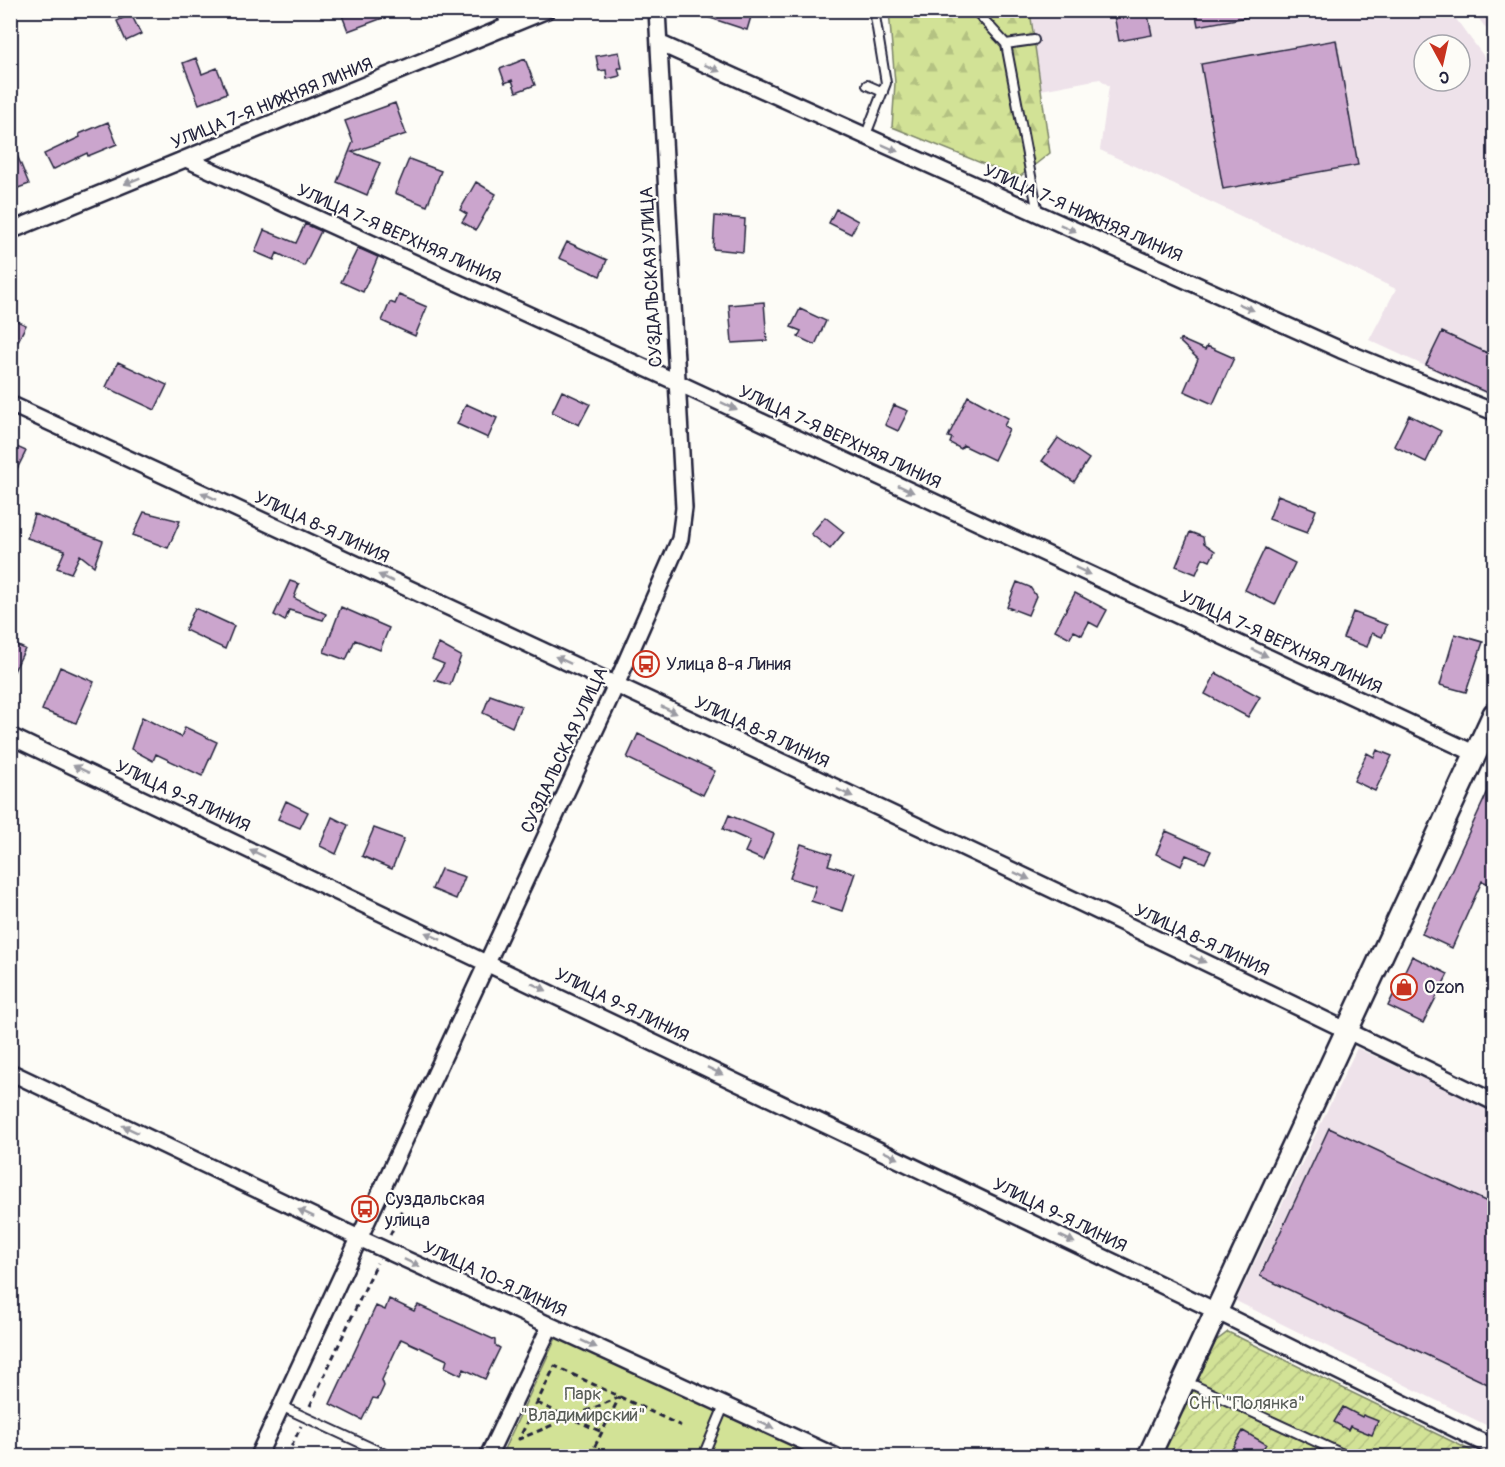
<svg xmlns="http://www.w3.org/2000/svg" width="1505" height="1467" font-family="Pangolin,sans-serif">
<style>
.built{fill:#eee2ea;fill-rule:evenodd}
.forest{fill:url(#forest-firs);stroke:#7a8268;stroke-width:1.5}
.park{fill:#d2e296;stroke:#7a8268;stroke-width:1.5}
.garden{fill:url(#garden-furrows);stroke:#7a8268;stroke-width:1.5}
.water{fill:url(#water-ripples);stroke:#6390a8;stroke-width:1.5}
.building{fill:#cba5cd;stroke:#22223b;stroke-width:1.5}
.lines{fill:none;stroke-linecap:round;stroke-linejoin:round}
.lane-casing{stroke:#22223b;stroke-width:12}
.street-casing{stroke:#22223b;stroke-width:20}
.secondary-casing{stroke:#22223b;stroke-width:26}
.path{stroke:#22223b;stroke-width:3;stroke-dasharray:6 4.5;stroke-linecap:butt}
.lane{stroke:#fdfcf7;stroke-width:8}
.street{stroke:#fdfcf7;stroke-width:15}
.secondary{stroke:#fdfcf7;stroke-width:21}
.oneway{fill:#9a9aa2}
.labels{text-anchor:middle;stroke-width:4.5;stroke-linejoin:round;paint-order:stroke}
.street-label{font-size:18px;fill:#22223b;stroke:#fdfcf7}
.poi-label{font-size:18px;fill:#22223b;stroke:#fdfcf7;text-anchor:start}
.park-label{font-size:18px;fill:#575c56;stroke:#fdfcf7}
</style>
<defs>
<pattern id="forest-firs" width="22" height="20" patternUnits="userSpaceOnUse" patternTransform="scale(1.5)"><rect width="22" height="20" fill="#d2e296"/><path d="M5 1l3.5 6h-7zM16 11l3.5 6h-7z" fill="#b4c282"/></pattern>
<pattern id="garden-furrows" width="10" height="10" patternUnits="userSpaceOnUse" patternTransform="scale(1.5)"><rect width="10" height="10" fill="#d2e296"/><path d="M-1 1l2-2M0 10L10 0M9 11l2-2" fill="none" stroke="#b4c282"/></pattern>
<pattern id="water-ripples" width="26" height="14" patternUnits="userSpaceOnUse" patternTransform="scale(1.5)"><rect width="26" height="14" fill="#8fd9f0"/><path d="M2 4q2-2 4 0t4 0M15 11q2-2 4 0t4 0" fill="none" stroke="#7bbacf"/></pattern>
</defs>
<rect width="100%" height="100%" fill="#fdfcf7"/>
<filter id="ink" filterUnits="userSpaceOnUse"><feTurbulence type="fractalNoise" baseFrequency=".0167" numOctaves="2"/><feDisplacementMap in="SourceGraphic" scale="12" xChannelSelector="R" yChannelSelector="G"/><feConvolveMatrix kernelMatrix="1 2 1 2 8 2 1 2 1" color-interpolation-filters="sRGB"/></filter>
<g filter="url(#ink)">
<path class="built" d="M1030 11H1450L1494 70V398L1369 340 1396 289 1100 150 1109 86 1100 79 1041 90ZM1424 45H1460V81H1424Z
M1473 11H1494V40L1488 31Z
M1357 1048 1494 1112V1429L1236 1301Z"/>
<path class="forest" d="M889 11H902L903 14 952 16 958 11H1030L1050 153 1018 178 892 127 895 83Z"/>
<path class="park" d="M557 1336 826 1456H501Z"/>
<path class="garden" d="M1228 1332 1482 1456H1161L1216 1341Z"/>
<path class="water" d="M902 11V10L958 11C945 22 918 17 903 13Z"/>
<path class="building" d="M340 10H399V12L348 31Z
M696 10H753L747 30 695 13Z
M1113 10H1147L1152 35 1119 41Z
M1195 10H1247L1248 17 1198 26Z
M131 14 141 34 126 41 117 21Z
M1336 40 1358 165 1223 189 1201 64Z
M619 52 622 68H618L620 76 607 79 606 70 599 71 596 56Z
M196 58 202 74 217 68 227 93 199 104 183 63Z
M525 59 535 85 516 92 512 80 505 83 500 69Z
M395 103 406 134 352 152 380 163 367 195 337 182 353 142 345 121Z
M108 122 117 144 88 156 87 153 52 170 44 154 80 137 79 134Z
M10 138 29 184 10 191Z
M409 159 441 171 427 206 395 193Z
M476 182 496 194 476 230 462 222 467 214 460 210Z
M836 209 858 221 851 234 829 223Z
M715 216 745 219 743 252 713 249Z
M305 224 321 231 304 266 277 253 274 260 255 252 264 230 296 243Z
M567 242 607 260 600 276 559 258Z
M358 248 378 257 363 292 341 282Z
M399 295 427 307 415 336 382 321 390 302 395 304Z
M764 302 767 341 732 343 729 305Z
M800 309 826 321 815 345 798 337 801 331 791 327Z
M10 318 26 325 10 357Z
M1442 332 1494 356V396L1426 365Z
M1180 339 1205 350 1207 346 1234 358 1213 404 1184 391 1198 359 1179 341Z
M118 362 167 385 155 410 106 387Z
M562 391 590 404 579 425 552 412Z
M968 396 1008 418 1004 426 1009 429 994 460 963 445 961 449 950 443 952 438 948 437Z
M466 404 497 418 488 438 457 424Z
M894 405 908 411 898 431 885 425Z
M1409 415 1441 431 1426 462 1394 446Z
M1058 438 1089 459 1074 482 1042 461Z
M10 444 26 451 10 483Z
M1278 495 1316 510 1307 533 1269 519Z
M144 512 180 521 168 548 133 535Z
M34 514 103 541 94 566 80 555 71 573 57 568 65 550 27 538Z
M825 517 844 532 830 549 811 534Z
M1190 532 1203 537 1204 543 1215 551 1210 561 1203 558 1196 574 1176 566Z
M1265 548 1295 563 1275 605 1245 590Z
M290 581 299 584 294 598 326 614 323 620 289 610 285 621 274 615Z
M1017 582 1030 587 1036 596 1028 615 1007 607Z
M1075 593 1107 610 1098 627 1089 622 1082 635 1074 631 1070 638 1055 630Z
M341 607 389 628 380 650 355 640 346 660 324 652Z
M195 608 234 626 225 649 185 630Z
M1353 612 1387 625 1382 637 1372 633 1367 647 1343 638Z
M1455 634 1483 642 1466 692 1440 685Z
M10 642 25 649 10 679Z
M439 644 461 656 450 685 435 680 444 664 432 659Z
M60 667 94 682 76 723 42 710Z
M1216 673 1260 697 1248 717 1205 694Z
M490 695 521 706 512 727 483 713Z
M142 717 181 737 185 727 217 742 202 776 156 754 153 761 131 749Z
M638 734 715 771 703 795 627 758Z
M1377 750 1392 756 1375 791 1354 781 1367 753 1374 757Z
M1494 778V886L1482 881 1452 948 1422 934Z
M286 801 308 812 300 828 278 819Z
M729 815 774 834 763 860 745 852 750 841 723 829Z
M332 817 348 825 336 854 320 846Z
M374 828 404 839 392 869 362 856Z
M1166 831 1211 851 1205 863 1186 855 1181 866 1156 854Z
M801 844 832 854 828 865 855 873 842 911 811 901 816 886 790 878Z
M441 869 465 877 456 899 432 889Z
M1412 956 1448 974 1423 1023 1388 1006Z
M1329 1128 1494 1205V1387L1260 1276Z
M389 1299 414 1311 418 1305 495 1340V1345L500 1348 485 1379 464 1369 461 1375 445 1367 447 1360 401 1339 382 1380 384 1386 378 1399 373 1398 362 1420 330 1404 376 1306 385 1310Z
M1343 1407 1362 1417 1363 1415 1378 1421 1372 1435 1350 1426 1348 1430 1334 1422Z
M1243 1431 1266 1444 1259 1456H1228Z"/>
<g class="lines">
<defs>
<path id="lane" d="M975 10 1006 44 1038 213
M1006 44 1034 40
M867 85 883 92
M865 137 886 83 874 10
M1185 1381 1347 1456
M281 1406 389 1456
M703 1456 724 1406"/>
<path id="street" d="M504 10 510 26
M659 43 1341 350 1494 412
M186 159 676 382 1476 754
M10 231 547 10
M10 404C507 634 1003 862 1494 1102
M10 736 1216 1311 1494 1448
M10 1072 359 1238 835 1456
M258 1456 616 685 680 539 684 508 657 10
M488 1456 550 1326"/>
<path id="secondary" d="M1149 1456 1494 714"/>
</defs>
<use href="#lane" class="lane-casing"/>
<use href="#street" class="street-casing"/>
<use href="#secondary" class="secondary-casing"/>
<path class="path" d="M997 10 999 19
M390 1235 403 1207
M620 1397 519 1439 555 1366 681 1426
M537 1403 602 1432
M310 1406 377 1263
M287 1456 301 1426
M590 1456 619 1398"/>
<use href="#lane" class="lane"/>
<use href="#street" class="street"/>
<use href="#secondary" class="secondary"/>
</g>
<defs><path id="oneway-solid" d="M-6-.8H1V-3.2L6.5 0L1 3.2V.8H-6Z" transform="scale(1.5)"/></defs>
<g class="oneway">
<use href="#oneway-solid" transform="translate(712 68) rotate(24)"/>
<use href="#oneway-solid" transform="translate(890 148) rotate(24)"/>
<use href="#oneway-solid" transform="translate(132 181) rotate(158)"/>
<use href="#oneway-solid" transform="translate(1068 228) rotate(24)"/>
<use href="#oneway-solid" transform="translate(1246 307) rotate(24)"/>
<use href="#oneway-solid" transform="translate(729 406) rotate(25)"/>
<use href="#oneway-solid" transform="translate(906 489) rotate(25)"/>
<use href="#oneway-solid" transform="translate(209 496) rotate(-155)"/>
<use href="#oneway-solid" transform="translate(1083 571) rotate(25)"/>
<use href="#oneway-solid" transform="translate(386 578) rotate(-155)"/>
<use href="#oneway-solid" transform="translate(1260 653) rotate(25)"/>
<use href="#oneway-solid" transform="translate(563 660) rotate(-155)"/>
<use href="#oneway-solid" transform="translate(669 710) rotate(25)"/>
<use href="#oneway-solid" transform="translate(81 769) rotate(-155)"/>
<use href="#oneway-solid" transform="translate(845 793) rotate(25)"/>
<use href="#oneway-solid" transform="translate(257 853) rotate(-155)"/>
<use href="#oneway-solid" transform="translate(1022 876) rotate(25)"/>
<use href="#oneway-solid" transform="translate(433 936) rotate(-155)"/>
<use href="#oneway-solid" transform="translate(1198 959) rotate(25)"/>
<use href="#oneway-solid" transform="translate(539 987) rotate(26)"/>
<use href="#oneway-solid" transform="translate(715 1071) rotate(26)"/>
<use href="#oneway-solid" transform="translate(130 1129) rotate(-155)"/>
<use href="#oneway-solid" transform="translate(891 1155) rotate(26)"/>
<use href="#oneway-solid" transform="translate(306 1213) rotate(-155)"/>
<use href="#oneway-solid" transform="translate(1067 1239) rotate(26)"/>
<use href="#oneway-solid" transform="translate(412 1263) rotate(25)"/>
<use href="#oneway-solid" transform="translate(589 1344) rotate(25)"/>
<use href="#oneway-solid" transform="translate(766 1425) rotate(25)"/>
</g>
</g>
<defs>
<symbol id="bus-ring" viewBox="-11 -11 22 22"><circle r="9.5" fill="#fdfcf7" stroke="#c8321e" stroke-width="1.5"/><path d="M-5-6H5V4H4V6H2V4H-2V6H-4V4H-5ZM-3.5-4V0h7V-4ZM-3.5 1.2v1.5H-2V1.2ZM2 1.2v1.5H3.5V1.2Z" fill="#c8321e"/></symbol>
<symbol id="shop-ring" viewBox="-11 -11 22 22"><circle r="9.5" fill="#fdfcf7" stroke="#c8321e" stroke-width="1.5"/><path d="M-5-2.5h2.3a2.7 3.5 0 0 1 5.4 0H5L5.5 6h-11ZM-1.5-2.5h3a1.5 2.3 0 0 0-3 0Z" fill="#c8321e"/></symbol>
</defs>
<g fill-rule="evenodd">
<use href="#bus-ring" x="631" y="649" width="30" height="30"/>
<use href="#shop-ring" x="1389" y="972" width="30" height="30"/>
<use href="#bus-ring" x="350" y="1194" width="30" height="30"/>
</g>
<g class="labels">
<g class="street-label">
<text transform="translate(272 103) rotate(-22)" y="6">УЛИЦА 7-Я НИЖНЯЯ ЛИНИЯ</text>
<text transform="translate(1083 213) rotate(24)" y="6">УЛИЦА 7-Я НИЖНЯЯ ЛИНИЯ</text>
<text transform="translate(399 234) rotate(24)" y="6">УЛИЦА 7-Я ВЕРХНЯЯ ЛИНИЯ</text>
<text transform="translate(651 277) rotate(-93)" y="6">СУЗДАЛЬСКАЯ УЛИЦА</text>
<text transform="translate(840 437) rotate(25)" y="6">УЛИЦА 7-Я ВЕРХНЯЯ ЛИНИЯ</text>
<text transform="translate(322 527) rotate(25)" y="6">УЛИЦА 8-Я ЛИНИЯ</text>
<text transform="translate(1281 642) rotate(25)" y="6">УЛИЦА 7-Я ВЕРХНЯЯ ЛИНИЯ</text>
<text transform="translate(762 732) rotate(25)" y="6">УЛИЦА 8-Я ЛИНИЯ</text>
<text transform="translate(564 750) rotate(-65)" y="6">СУЗДАЛЬСКАЯ УЛИЦА</text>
<text transform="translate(183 796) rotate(25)" y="6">УЛИЦА 9-Я ЛИНИЯ</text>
<text transform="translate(1202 940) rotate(25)" y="6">УЛИЦА 8-Я ЛИНИЯ</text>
<text transform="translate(622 1005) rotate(26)" y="6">УЛИЦА 9-Я ЛИНИЯ</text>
<text transform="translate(1060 1215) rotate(26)" y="6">УЛИЦА 9-Я ЛИНИЯ</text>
<text transform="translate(495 1279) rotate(25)" y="6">УЛИЦА 10-Я ЛИНИЯ</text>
</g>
<g class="poi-label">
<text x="666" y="670">Улица 8-я Линия</text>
<text x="1424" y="993">Ozon</text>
<text x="385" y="1205">Суздальская<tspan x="385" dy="21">улица</tspan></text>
</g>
<g class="park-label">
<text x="583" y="1400">Парк<tspan x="583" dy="21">"Владимирский"</tspan></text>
<text x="1247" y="1409">СНТ "Полянка"</text>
</g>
</g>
<rect width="1505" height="1467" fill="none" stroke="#fdfcf7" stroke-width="36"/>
<rect x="18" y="18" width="1469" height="1431" fill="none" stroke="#22223b" stroke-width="2" filter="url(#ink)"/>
<g transform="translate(1442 63) rotate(172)"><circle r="28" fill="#fdfcf7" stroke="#a5a5ac" stroke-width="1.5"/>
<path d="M0-4.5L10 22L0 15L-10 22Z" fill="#c8321e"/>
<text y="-9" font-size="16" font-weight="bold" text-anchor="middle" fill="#22223b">С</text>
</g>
</svg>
